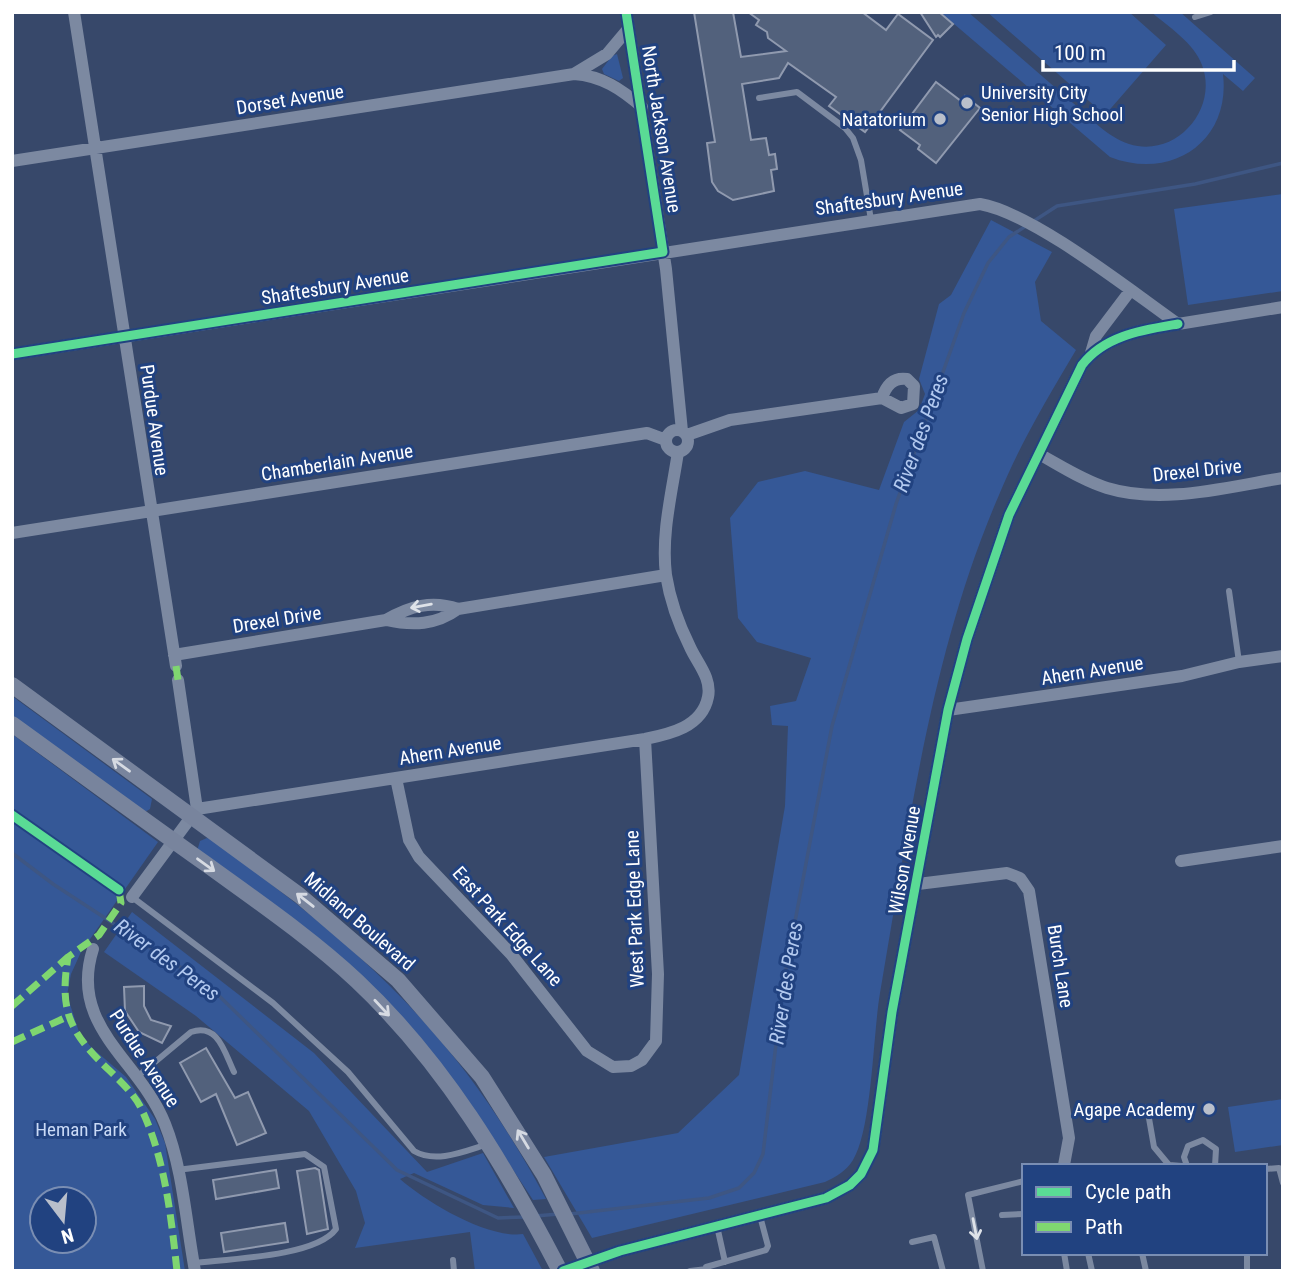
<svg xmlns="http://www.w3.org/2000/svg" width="1295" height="1283" font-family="'Roboto Condensed',sans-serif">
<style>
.green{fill:#355897;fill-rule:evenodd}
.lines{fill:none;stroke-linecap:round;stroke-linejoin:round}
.stream{stroke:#3e5683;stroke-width:3.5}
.building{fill:#52617c;stroke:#909aaf;stroke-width:2}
.lane{stroke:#7c89a1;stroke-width:6}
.street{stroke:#7c89a1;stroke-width:12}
.secondary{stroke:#78849d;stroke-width:16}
.quiet{stroke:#7fd670;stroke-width:7;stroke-dasharray:14 7;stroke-linecap:butt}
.cycleway-casing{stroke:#214280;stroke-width:13}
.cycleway{stroke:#5adb95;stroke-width:9}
.oneway{stroke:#dee2e8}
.oneway2{stroke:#d6dae2}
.poi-dot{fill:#b9bfcb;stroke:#214280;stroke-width:2.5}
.labels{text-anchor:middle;stroke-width:6;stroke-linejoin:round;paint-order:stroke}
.poi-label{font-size:19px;fill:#fff;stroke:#214280;text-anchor:end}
.street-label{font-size:19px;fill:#fff;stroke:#214280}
.park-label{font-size:19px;fill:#cadaf6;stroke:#214280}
.water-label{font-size:21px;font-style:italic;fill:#b2c9ef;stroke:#214280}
</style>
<rect width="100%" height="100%" fill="#37486a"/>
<path class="green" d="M940 12H968C1003 42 1038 73 1073 103 1090 117 1107 137 1129 144 1175 159 1219 110 1202 65 1194 43 1169 27 1151 12H1180L1255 78 1243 91 1223 74C1231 142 1171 181 1110 157Z
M987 12H1129L1166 45 1105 115Z
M617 54 623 78 619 81 604 74 602 69 612 56Z
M1283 194V291L1188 305 1174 209Z
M991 220 1052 252 1035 282 1041 321 1076 350C1048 397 1020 444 999 495 931 652 909 826 880 993 873 1034 872 1129 853 1160 846 1171 836 1177 825 1182L592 1238 544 1157 678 1133 739 1075 785 806 788 726 772 725 770 706 796 701 811 658 757 642 738 618 730 518 758 482 805 471 879 490 904 422 919 410 925 394 919 379 939 304 951 295Z
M12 696 152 799 150 809 145 812 12 717Z
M12 734 158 842 81 952 71 974 67 995 79 1032 91 1047 126 1077 155 1119 165 1143 185 1271H12ZM42 1199H84V1241H42Z
M207 838C227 844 258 874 276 888 396 980 474 1064 546 1199L533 1200 488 1132 411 1031 197 851 200 841Z
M132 912 314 1053 427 1172 483 1153 514 1208 483 1205 414 1173 400 1179C426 1202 488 1239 523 1234L543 1271H475L470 1232 355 1248 365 1223 356 1191 309 1111 196 1016 104 952Z
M1283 1099V1145L1235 1152 1228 1107Z"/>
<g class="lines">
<path class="stream" d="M12 853 53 884 209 986 397 1170 498 1218 524 1217
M570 1214 709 1198 739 1188 754 1173 763 1154 783 985 832 726 896 504 964 313 988 263 1009 237 1057 206 1195 184 1283 163
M535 1216 559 1214"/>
</g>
<path class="building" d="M694 12H733L741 57 786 51 768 38 767 32 756 25 759 20 748 12H862L886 30 898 14 933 40 865 132 829 106 836 97 788 63 779 78 742 84 751 140 766 138 769 155 775 154 777 169 771 170 774 191 733 200 718 191 712 182 707 143 715 142Z
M920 12H939L953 24 940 37 938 35 936 37Z
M936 82 961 101 965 96 980 108 936 163 918 149 920 145 900 130Z
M144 986V1006L151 1020 171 1026 162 1043 139 1032 125 1011 124 987Z
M206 1048 235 1098 248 1092 266 1133 237 1145 216 1094 201 1102 180 1063Z
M315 1168 319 1170 328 1229 307 1234 297 1171Z
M276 1170 279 1188 216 1199 213 1180Z
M285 1223 288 1242 224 1252 221 1233Z"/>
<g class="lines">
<path class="lane" d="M1195 17 1211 12
M759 98 797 92 845 128 853 138 861 160 871 220
M1229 591 1239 662
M132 897 273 1003 348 1072 414 1151C436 1164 465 1151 488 1144
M137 1077 191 1032C218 1023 224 1051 234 1072
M1147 1107 1154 1147 1169 1165 1182 1166
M1187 1166 1184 1157 1188 1146 1203 1140 1216 1149 1215 1166H1211
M1265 1169 1279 1168 1283 1183
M177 1170 305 1154 324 1167 336 1229C316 1257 227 1259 193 1263
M1002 1215 1024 1214
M717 1226 725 1262
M912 1242 934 1237 943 1271
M1064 1253 1067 1271
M1088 1253 1092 1271
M1142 1253 1146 1271
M1247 1253V1271
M453 1260 454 1271
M706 1267 766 1250 768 1246 760 1216
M690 1271 707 1269
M983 1271 968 1195 1024 1181"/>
<path class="street" d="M74 12 176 666
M626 12 666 269 682 431
M574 74 607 54 628 29
M12 161 574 74C602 76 621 89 642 107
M1091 353 1096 336 1130 291
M12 354 980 204C1033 213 1131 291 1178 324L1283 307
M666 441a11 11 0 1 1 22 0a11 11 0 1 1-22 0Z
M687 435 730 420 882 398 901 408 913 404 914 386 907 379C893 377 886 386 882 398
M1039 454C1061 466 1082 480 1107 488 1163 505 1226 487 1283 478
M12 533 647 433 666 440
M386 620C410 606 432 600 458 609
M174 655 386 620C413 626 436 625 458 609L666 575
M948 710 1182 676 1239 662 1283 656
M396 778 409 840 419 857 511 954 587 1051 613 1067 631 1066 642 1060 656 1041 658 974 645 739
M197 809 645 739C670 734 702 727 708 697 712 678 697 663 690 647 679 625 670 600 666 575 661 534 672 492 678 452
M1181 861 1283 846
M918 884 1007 873 1020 878 1029 891 1069 1138 1064 1165
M132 897 197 809 178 680
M93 949C68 1027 140 1060 165 1124 183 1169 186 1223 195 1271
M563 1271 620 1251 826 1198 850 1185 861 1174 873 1150 892 1012 948 710 967 639 1009 515 1082 365C1105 335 1143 330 1178 324"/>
<path class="secondary" d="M12 685 299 895 398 980 482 1077 544 1175 592 1271
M12 724C77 771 141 818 206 864 257 901 311 938 357 981 444 1063 505 1165 560 1271"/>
<path class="quiet" d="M176 666 178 680
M119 890 121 903 99 935 68 957C59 1012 70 1033 110 1071 121 1082 134 1094 141 1108 165 1158 171 1216 177 1271
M12 1006 68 957
M12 1042 69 1016"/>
<defs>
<path id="cycleway" d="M12 354 663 252 626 12
M12 815 119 890
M563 1271 620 1251 826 1198 850 1185 861 1174 873 1150 892 1012 948 710 967 639 1009 515 1082 365C1105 335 1143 330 1178 324"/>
</defs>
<use href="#cycleway" class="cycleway-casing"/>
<use href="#cycleway" class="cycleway"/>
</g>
<defs><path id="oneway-shaft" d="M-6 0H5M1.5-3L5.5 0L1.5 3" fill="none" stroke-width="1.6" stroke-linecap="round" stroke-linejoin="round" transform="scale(1.75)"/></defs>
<g class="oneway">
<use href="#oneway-shaft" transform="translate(421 606) rotate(170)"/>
<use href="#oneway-shaft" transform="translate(975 1229) rotate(79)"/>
</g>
<g class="oneway2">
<use href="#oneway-shaft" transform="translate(121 765) rotate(-144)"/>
<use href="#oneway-shaft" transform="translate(206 865) rotate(36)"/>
<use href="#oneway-shaft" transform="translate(305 900) rotate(-142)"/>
<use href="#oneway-shaft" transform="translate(382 1008) rotate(47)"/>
<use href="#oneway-shaft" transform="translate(523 1139) rotate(-121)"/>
</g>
<g class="poi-dot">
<circle cx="967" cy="103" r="7"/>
<circle cx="940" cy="119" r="7"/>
<circle cx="1209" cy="1109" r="7"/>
</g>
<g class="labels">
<g class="poi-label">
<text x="981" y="99" text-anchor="start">University City<tspan x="981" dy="22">Senior High School</tspan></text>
<text x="926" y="126">Natatorium</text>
<text x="1195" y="1116">Agape Academy</text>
</g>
<g class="street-label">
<text transform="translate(290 99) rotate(-9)" y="7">Dorset Avenue</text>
<text transform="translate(662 129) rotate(81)" y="7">North Jackson Avenue</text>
<text transform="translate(889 198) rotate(-8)" y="7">Shaftesbury Avenue</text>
<text transform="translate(335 286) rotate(-9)" y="7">Shaftesbury Avenue</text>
<text transform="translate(155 420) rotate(82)" y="7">Purdue Avenue</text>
<text transform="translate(337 462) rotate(-9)" y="7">Chamberlain Avenue</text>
<text transform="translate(1197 470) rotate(-6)" y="7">Drexel Drive</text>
<text transform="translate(277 619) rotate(-9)" y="7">Drexel Drive</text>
<text transform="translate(1092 670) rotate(-9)" y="7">Ahern Avenue</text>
<text transform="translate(450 750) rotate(-9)" y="7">Ahern Avenue</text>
<text transform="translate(904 860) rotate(-80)" y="7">Wilson Avenue</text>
<text transform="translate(634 909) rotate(-92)" y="7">West Park Edge Lane</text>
<text transform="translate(360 921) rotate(41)" y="7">Midland Boulevard</text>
<text transform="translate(508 926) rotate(48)" y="7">East Park Edge Lane</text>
<text transform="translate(1061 966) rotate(81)" y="7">Burch Lane</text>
<text transform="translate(145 1058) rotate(57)" y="7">Purdue Avenue</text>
</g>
<g class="park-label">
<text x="81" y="1136">Heman Park</text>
</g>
<g class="water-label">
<text transform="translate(921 433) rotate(-70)" y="7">River des Peres</text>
<text transform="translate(167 960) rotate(36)" y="7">River des Peres</text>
<text transform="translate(786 983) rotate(-81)" y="7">River des Peres</text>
</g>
</g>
<rect width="1295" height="1283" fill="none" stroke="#ffffff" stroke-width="28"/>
<rect x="1022" y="1164" width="245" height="91" fill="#214280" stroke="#7a8eb3" stroke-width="2"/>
<rect x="1036" y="1187" width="35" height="10" fill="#5adb95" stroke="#7a8eb3" stroke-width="2"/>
<text x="1085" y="1199" font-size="21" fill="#ffffff">Cycle path</text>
<rect x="1036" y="1222" width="35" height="10" fill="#7fd670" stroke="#7a8eb3" stroke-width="2"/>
<text x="1085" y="1234" font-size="21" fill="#ffffff">Path</text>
<g transform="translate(63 1220) rotate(164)"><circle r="33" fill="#214280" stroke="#7a8eb3" stroke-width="2"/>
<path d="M0-5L12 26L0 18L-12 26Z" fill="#b9bfcb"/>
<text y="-10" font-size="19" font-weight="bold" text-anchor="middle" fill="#ffffff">N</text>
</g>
<path d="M1043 60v10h191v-10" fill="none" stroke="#ffffff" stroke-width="3.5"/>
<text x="1054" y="60" font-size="21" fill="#ffffff" stroke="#214280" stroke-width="5" paint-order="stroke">100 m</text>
</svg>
